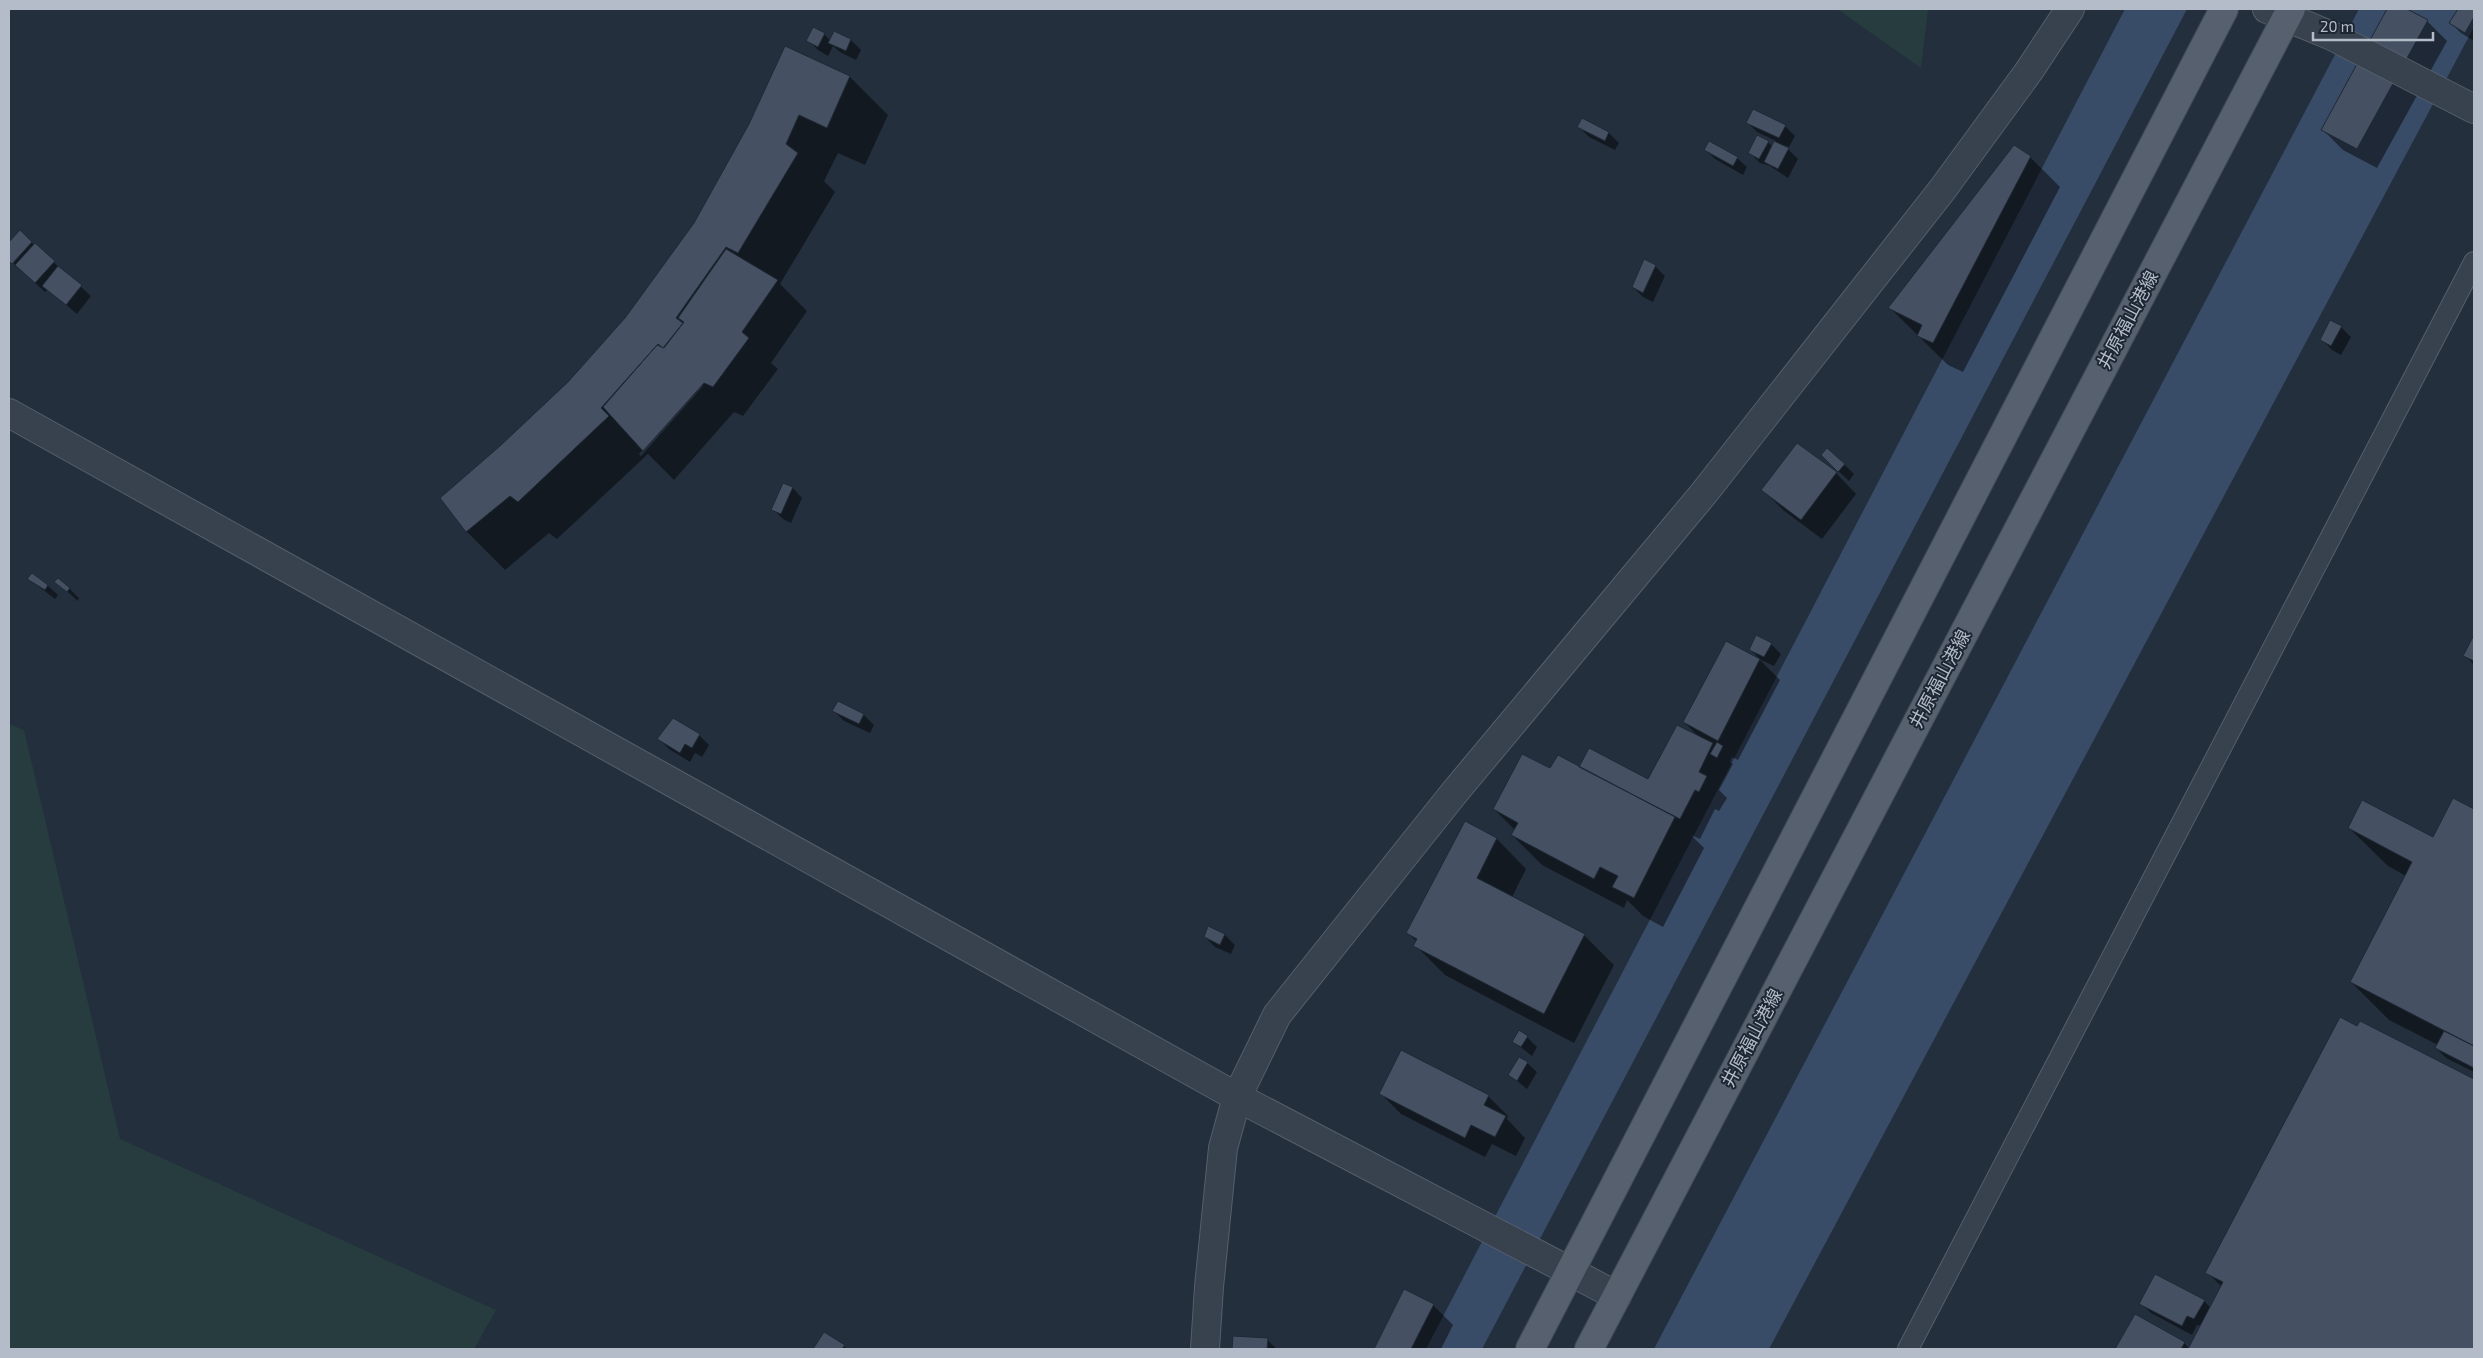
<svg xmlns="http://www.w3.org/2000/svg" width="2483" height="1358" font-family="'Exo 2','Noto Sans JP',sans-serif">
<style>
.green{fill:#263c3f}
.water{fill:#394c67}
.shadow{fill:#0007;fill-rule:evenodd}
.building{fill:#455162;stroke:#1f2835}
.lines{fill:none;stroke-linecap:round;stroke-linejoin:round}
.service-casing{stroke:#565f6c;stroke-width:22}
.minor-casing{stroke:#565f6c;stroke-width:30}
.tertiary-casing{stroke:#565f6c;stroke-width:30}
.primary-casing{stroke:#414a57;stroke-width:30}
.service{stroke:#38414e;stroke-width:20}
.minor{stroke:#38414e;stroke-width:28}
.tertiary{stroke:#38414e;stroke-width:28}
.primary{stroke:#56606e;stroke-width:28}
.labels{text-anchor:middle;stroke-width:4;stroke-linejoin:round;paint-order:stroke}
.street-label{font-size:18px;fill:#b4bcc9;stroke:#1d2633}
</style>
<rect width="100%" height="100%" fill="#242f3e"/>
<path class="green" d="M1837 9H1928L1921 68Z
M9 724 24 730 120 1139 496 1310 474 1349H9Z"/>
<path class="water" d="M2125 9H2187L1482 1349H1426Z
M2359 9H2474V27L1769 1349H1654Z"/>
<path class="shadow" d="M2388 9H2404L2427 21 2447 41 2377 168 2343 150 2323 130Z
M2459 9H2474V41L2461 33 2451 23Z
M824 34 831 41 851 40 861 50 856 60 840 52 833 46 828 56 818 50 808 40Z
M786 48 850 77 888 115 865 165 838 153 824 181 835 192 780 284 807 311 771 363 778 369 743 416 734 412 674 480 648 454 557 539 549 533 505 570 467 532 441 498 501 447 568 383 626 318 695 224 750 125ZM701 384 703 386 641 456 639 454Z
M1582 120 1609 133 1619 143 1615 150 1589 137 1579 127Z
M1747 122 1785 126 1795 136 1789 147 1784 145 1798 159 1788 178 1770 166 1760 163 1750 153 1768 142 1773 147 1776 141 1757 132Z
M1706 150 1737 158 1747 167 1743 175 1715 159Z
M2030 157 2060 187 1963 372 1948 365 1890 308Z
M20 232 91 296 77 314 48 289 45 292 9 259V244Z
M1655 266 1665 276 1653 302 1643 297 1633 287Z
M2341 327 2351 337 2341 355 2332 350 2322 340Z
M1797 444 1836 473 1856 494 1822 539 1783 510 1763 490Z
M1844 464 1854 474 1849 481 1832 465Z
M784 484 793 488 802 498 791 523 783 519 773 509Z
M29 579 48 586 58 595 55 599Z
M56 582 69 588 79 598 78 601Z
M2474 638V665L2465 655Z
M1726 642 1760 660 1780 680 1738 760 1732 757 1730 762 1733 764 1719 790 1727 798 1719 811 1715 809 1700 839 1691 835 1704 848 1663 927 1643 916 1627 900 1624 908 1542 865 1512 835 1515 830 1494 809 1551 770 1580 769 1649 781 1699 737 1684 722Z
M1771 644 1781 654 1774 666 1761 660 1751 650Z
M838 702 864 715 874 725 870 733 844 721 834 711Z
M699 735 709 745 702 757 695 753 690 762 669 749 659 739Z
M2454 800 2474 811V1072L2446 1058 2436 1048 2438 1045 2389 1020 2351 982 2406 876 2388 866 2349 828 2434 838Z
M1465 822 1497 839 1526 869 1512 897 1584 935 1614 965 1574 1043 1445 975 1415 945 1417 942 1408 933Z
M1209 928 1225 935 1235 945 1231 954 1215 947 1205 937Z
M2361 1022 2474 1081V1349H2117L2135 1316 2184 1343 2190 1349 2201 1326 2197 1325 2192 1335 2151 1313 2141 1303 2204 1301 2211 1308 2222 1287 2207 1272Z
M1527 1037 1537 1047 1532 1056 1514 1042Z
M1527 1063 1537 1072 1527 1089 1510 1075Z
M1381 1094 1488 1096 1508 1116 1507 1119 1525 1138 1516 1156 1492 1144 1485 1157 1401 1114Z
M1405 1291 1433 1305 1453 1325 1441 1349H1375Z
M824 1334 844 1346 847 1349H815Z
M1234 1337 1267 1340 1277 1349H1234Z"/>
<path class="building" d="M2387 9H2407L2428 20 2357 149 2321 130Z
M2458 9H2474V17L2465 33 2449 23Z
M813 27 825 33 818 47 806 41Z
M834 31 851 39 846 51 828 43Z
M785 46 850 76 827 128 799 115 786 144 798 153 738 253 726 247 676 318 683 323 663 348 658 344 601 408 609 416 518 502 510 496 466 532 440 498 500 446 568 382 625 318 694 223 749 124Z
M1753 109 1786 125 1779 138 1746 123Z
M1582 118 1609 132 1605 141 1577 127Z
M1757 135 1769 141 1759 159 1748 153Z
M1709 141 1738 157 1733 166 1704 150Z
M1774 141 1789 148 1778 169 1764 162Z
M2014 145 2031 156 1933 343 1917 336 1922 325 1888 308Z
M20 230 32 242 12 264 9 261V242Z
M35 243 55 261 35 283 15 265Z
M726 249 778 280 742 332 749 338 713 387 704 383 643 451 603 407 657 345 664 348 684 322 678 318Z
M1644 259 1656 265 1643 293 1632 287Z
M58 266 82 285 66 305 42 286Z
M2330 320 2342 326 2331 346 2320 340Z
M1797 443 1837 472 1801 520 1761 490Z
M1827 448 1845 464 1838 472 1821 455Z
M783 483 793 487 781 514 771 510Z
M32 573 48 585 45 590 27 579Z
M58 578 70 588 67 592 54 582Z
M1756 635 1772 643 1764 657 1749 650Z
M2474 635V661L2463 656Z
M1726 641 1760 659 1718 741 1683 722Z
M838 701 864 714 859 724 832 711Z
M673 718 700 734 692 748 685 744 680 753 657 739Z
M1677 725 1713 743 1699 772 1707 776 1699 792 1695 790 1680 819 1579 767 1589 748 1648 779Z
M1717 742 1723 746 1717 758 1710 754Z
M1522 754 1550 768 1558 755 1675 817 1634 898 1612 887 1618 876 1600 867 1594 879 1511 835 1518 823 1493 809Z
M2453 798 2474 809V1046L2350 982 2412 862 2348 828 2362 800 2433 837Z
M1465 821 1497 838 1477 878 1585 934 1544 1014 1413 946 1417 939 1406 933Z
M1208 926 1225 934 1220 945 1204 937Z
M2340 1017 2357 1026 2360 1021 2474 1079V1349H2188L2223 1282 2205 1273Z
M1519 1030 1528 1036 1521 1047 1512 1042Z
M2444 1031 2474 1046V1068L2435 1048Z
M1401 1050 1489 1095 1484 1105 1506 1116 1495 1137 1471 1125 1465 1138 1379 1094Z
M1519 1057 1528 1062 1517 1081 1508 1075Z
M2155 1274 2205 1300 2194 1319 2187 1316 2182 1326 2139 1304Z
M1404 1289 1434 1304 1411 1349H1374Z
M2135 1314 2185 1342 2181 1349H2115Z
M824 1332 845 1345 842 1349H813Z
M1233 1336 1268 1338 1267 1349H1232Z"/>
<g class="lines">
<defs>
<path id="service" d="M1908 1349 2474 262"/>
<path id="minor" d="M1205 1349 1209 1287 1223 1148 1237 1097 1277 1015 1454 793 1704 493 1942 190 2029 71 2070 9"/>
<path id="tertiary" d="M2267 9 2332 36 2474 109
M9 413 1237 1097 1617 1296"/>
<path id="primary" d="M1530 1349 2224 9
M1589 1349 2291 9"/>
</defs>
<use href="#service" class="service-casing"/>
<use href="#minor" class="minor-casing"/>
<use href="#tertiary" class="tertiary-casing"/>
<use href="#primary" class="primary-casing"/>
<use href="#service" class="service"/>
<use href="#minor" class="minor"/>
<use href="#tertiary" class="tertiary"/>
<use href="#primary" class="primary"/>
</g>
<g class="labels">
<g class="street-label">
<text transform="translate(2128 320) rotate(-62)" y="6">井原福山港線</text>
<text transform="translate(1940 679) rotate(-62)" y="6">井原福山港線</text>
<text transform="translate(1752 1038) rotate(-62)" y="6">井原福山港線</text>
</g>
</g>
<rect width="2483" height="1358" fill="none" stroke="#b4bcc9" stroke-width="20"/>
<path d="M2313 32v8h120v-8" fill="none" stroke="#b4bcc9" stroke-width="2.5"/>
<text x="2320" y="32" font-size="15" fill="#b4bcc9" stroke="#1d2633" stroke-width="4" paint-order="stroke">20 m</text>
</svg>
